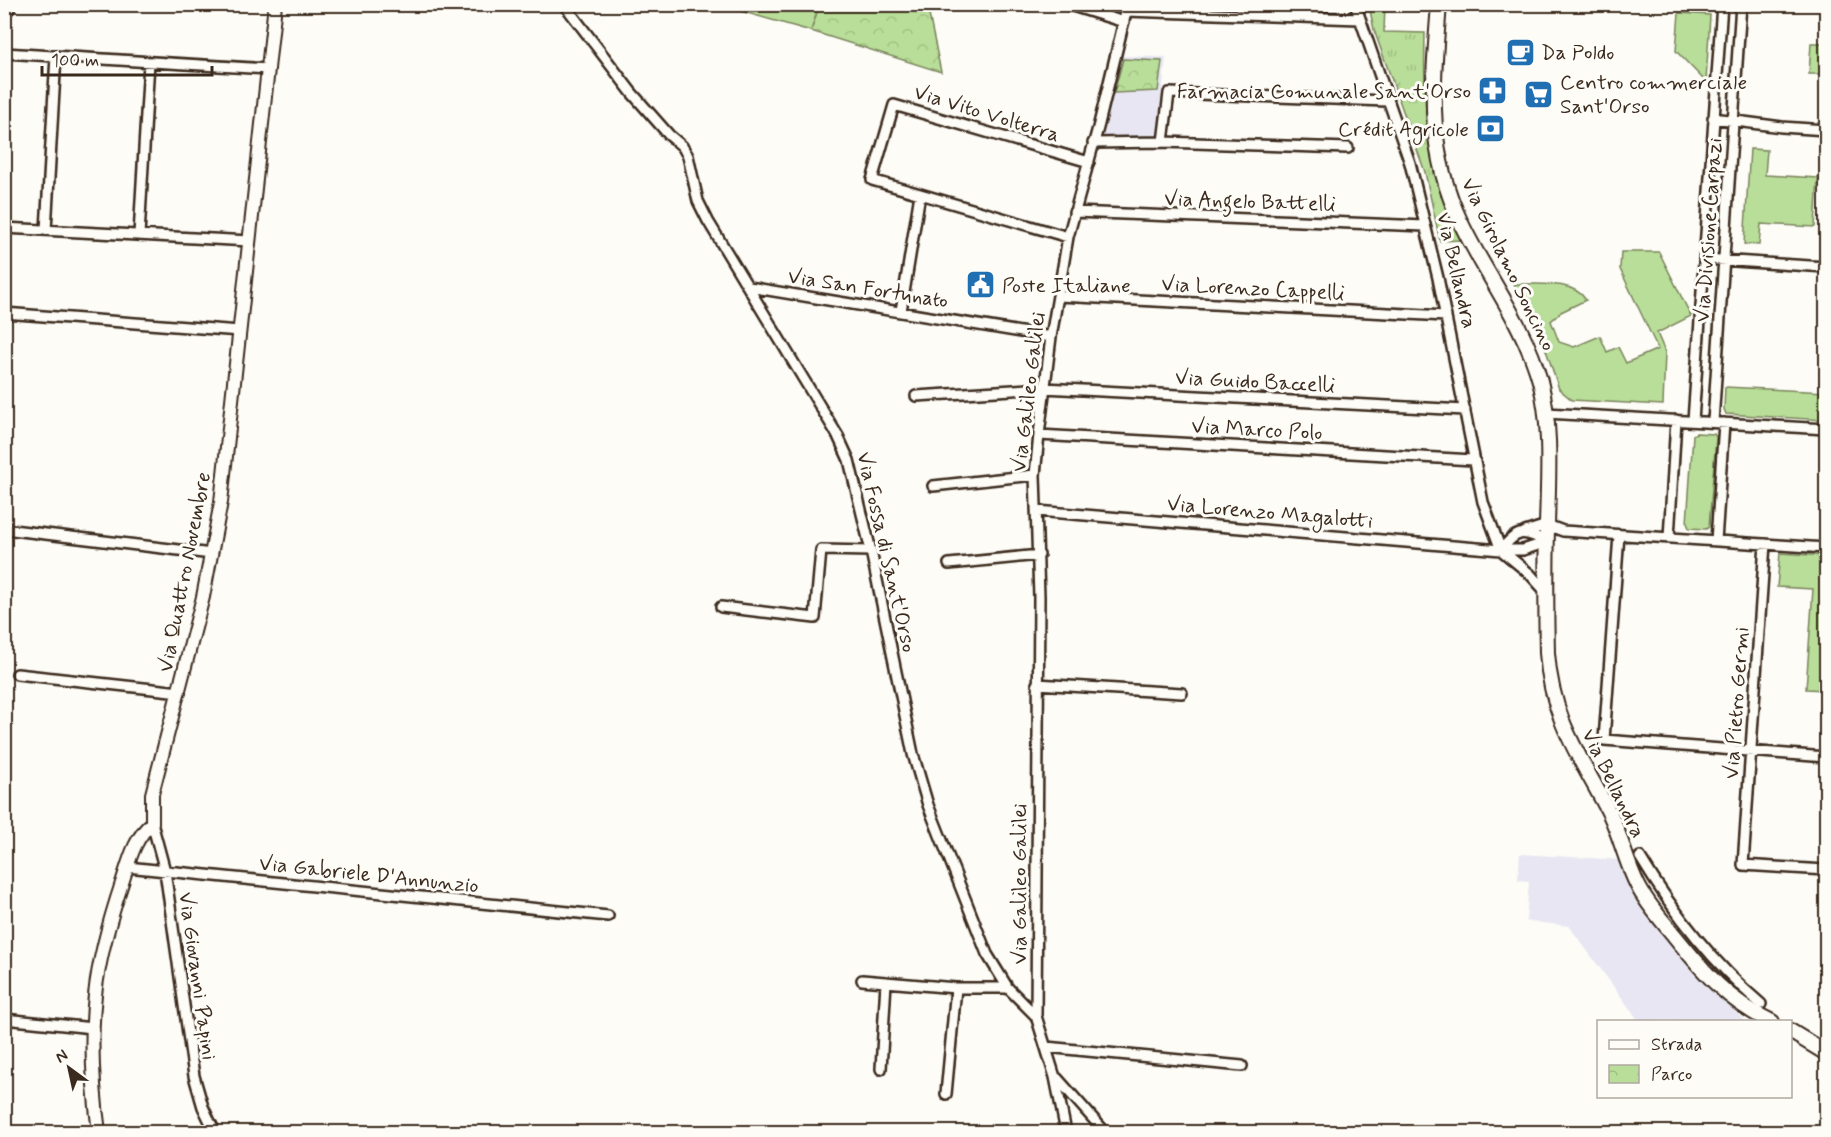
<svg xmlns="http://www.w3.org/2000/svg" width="1831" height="1137" font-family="Mynerve,sans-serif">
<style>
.built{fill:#e7e6f2}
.grass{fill:url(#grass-tufts);stroke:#7a845c;stroke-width:1.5}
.park{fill:url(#park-crowns);stroke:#7a845c;stroke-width:1.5}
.garden{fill:#b9de99;stroke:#7a845c;stroke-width:1.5}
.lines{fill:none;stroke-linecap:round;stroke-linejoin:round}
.minor-casing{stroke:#3b2a1e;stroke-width:14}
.tertiary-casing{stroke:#3b2a1e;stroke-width:16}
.secondary-casing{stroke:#3b2a1e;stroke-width:18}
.minor{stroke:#fdfcf7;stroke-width:9}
.tertiary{stroke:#fdfcf7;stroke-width:12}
.secondary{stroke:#fdfcf7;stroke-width:14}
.labels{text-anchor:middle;stroke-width:6;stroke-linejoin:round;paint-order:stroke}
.poi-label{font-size:21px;fill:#3b2a1e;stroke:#fdfcf7;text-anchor:start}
.street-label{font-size:21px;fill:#3b2a1e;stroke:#fdfcf7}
</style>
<defs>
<pattern id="grass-tufts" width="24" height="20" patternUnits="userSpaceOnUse" patternTransform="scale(1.5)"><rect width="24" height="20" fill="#b9de99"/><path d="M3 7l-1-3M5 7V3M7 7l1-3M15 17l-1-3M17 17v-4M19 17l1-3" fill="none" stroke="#a0bf83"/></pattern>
<pattern id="park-crowns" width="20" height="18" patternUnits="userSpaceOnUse" patternTransform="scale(1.5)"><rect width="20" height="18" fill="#b9de99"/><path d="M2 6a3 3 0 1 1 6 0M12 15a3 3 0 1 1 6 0" fill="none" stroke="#a0bf83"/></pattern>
</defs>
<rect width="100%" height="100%" fill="#fdfcf7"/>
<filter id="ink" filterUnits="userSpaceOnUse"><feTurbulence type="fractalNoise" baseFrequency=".0167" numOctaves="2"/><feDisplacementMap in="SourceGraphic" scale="12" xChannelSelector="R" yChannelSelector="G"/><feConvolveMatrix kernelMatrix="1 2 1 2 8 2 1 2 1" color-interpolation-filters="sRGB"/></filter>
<g filter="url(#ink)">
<path class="built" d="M1119 56 1166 57 1157 138H1101Z
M1520 854 1622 860 1714 990 1745 1021H1639L1569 926 1526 921 1529 881 1518 880Z"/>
<path class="grass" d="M1369 5H1385L1384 32 1425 33C1423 109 1425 172 1462 240L1440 241 1425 172 1374 30Z"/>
<path class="park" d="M819 5H927L941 72 811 31Z
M1123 59 1162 61 1158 91 1114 93Z"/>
<path class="garden" d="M719 5H819L811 31Z
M1679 13 1710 15 1706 82 1676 51Z
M1811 43H1826V74H1809Z
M1750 149 1767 150 1765 175 1818 178 1815 227 1761 224 1759 245 1744 244Z
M1621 252H1659L1691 316 1657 333 1665 352 1663 405 1572 400 1559 389 1540 332 1528 307 1514 284C1536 285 1573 279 1586 300L1561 312 1551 321 1559 342 1574 347 1600 336 1607 352 1618 347 1626 363 1658 349 1620 269Z
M1725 387 1826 392V420L1726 414 1724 409Z
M1696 433 1714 434 1716 437 1709 527 1706 529 1689 528 1687 523 1693 435Z
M1780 553 1826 556V690L1806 689 1813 589 1777 587Z"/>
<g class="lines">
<defs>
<path id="minor" d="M564 4 632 93 669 135 682 146 688 156 698 201 708 221 838 436 849 460 871 551 913 754 928 805 987 954 1008 988 1036 1016
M1066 4 1124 22
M1355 4 1410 163 1438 278 1483 502 1501 550 1530 574 1546 592
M9 9V4
M1126 11 1360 19
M4 53 269 69
M1713 118 1782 127 1826 130
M1163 142 1169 93 1387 101
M1093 143 1163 142 1348 148
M1074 212 1425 226
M4 228 250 241
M46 230 56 56
M139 235 149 62
M1068 237 872 180 894 105 1089 162
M1704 259 1826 267
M749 287 1051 337
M1059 296 1446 316
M901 311 920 194
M4 313 240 331
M916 396 1044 388 1465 410
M1546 413 1826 429
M1693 421 1722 4
M1713 422 1741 4
M1039 435 1473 460
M933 486 1035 475
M1037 511 1501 550H1523L1547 542
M4 529 212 554
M1525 532 1547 525 1563 531 1826 548
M1619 535 1604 740 1826 757
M1669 538 1676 420
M1716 541 1724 423
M1765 544 1743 865 1826 870
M1501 550C1517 529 1524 530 1547 542
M949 564 1039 555
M721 607 815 618 821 550 871 551
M17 674 180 692
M1037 684 1182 693
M152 823 165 871 194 1076 203 1107 215 1132
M1640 857C1673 912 1713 963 1761 1004
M127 867 608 916
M862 980 956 988H1008
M4 1019 93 1028
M1046 1047 1242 1066
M881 1069 886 982
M1057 1078 1105 1132
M946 1094 956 988
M1066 1132 1055 1077 1036 1016 1039 597 1035 475 1039 435 1051 337 1068 237 1099 124 1128 4"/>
<path id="tertiary" d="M99 1132C93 1088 90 1040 95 995 99 957 110 919 122 883 129 862 134 838 152 823V794L203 597 221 502 275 4"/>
<path id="secondary" d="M1439 4C1433 85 1425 147 1461 223 1486 276 1524 323 1540 381 1552 428 1548 477 1547 526 1546 568 1546 610 1547 653 1552 721 1580 756 1610 814 1621 837 1626 863 1638 886 1647 904 1661 919 1673 934 1703 971 1727 1001 1772 1022
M1790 1031 1826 1053"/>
</defs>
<use href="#minor" class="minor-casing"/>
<use href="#tertiary" class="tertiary-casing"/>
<use href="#secondary" class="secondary-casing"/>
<use href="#minor" class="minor"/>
<use href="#tertiary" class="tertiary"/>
<use href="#secondary" class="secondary"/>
</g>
</g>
<defs>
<symbol id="cafe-square" viewBox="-11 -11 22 22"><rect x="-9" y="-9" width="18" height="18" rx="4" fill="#1f6fb2" stroke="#fdfcf7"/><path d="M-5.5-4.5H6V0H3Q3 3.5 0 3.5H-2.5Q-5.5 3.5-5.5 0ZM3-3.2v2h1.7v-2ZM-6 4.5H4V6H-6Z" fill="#fff"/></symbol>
<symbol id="pharmacy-square" viewBox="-11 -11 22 22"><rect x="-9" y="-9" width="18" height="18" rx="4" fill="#1f6fb2" stroke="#fdfcf7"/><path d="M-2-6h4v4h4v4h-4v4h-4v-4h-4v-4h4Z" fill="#fff"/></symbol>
<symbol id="supermarket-square" viewBox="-11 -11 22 22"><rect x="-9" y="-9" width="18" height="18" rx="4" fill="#1f6fb2" stroke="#fdfcf7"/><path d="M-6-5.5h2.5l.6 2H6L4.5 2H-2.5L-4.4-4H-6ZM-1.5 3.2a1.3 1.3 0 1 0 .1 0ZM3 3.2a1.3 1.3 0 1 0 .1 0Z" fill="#fff"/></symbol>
<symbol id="bank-square" viewBox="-11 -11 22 22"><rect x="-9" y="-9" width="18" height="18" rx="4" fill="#1f6fb2" stroke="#fdfcf7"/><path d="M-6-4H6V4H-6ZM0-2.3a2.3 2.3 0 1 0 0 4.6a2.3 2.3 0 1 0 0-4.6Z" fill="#fff"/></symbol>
<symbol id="civic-square" viewBox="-11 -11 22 22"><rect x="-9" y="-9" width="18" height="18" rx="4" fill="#1f6fb2" stroke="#fdfcf7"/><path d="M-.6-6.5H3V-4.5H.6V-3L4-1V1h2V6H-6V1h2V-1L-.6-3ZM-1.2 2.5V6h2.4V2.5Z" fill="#fff"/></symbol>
</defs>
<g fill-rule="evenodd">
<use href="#cafe-square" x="1504" y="36" width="33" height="33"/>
<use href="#pharmacy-square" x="1476" y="74" width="33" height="33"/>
<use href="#supermarket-square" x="1522" y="78" width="33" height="33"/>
<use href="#bank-square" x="1474" y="112" width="33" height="33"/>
<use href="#civic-square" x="964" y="268" width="33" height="33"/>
</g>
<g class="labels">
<g class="poi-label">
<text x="1541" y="59">Da Poldo</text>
<text x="1560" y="89">Centro commerciale<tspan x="1560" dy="24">Sant'Orso</tspan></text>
<text x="1471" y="98" text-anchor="end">Farmacia Comunale Sant'Orso</text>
<text x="1469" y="136" text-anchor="end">Crédit Agricole</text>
<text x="1002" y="292">Poste Italiane</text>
</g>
<g class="street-label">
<text transform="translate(987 113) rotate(17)" y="7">Via Vito Volterra</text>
<text transform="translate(1250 201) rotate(2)" y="7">Via Angelo Battelli</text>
<text transform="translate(1708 230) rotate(-86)" y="7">Via Divisione Carpazi</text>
<text transform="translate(1509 264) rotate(64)" y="7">Via Girolamo Soncino</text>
<text transform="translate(1457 270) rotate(77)" y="7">Via Bellandra</text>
<text transform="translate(868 288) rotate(9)" y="7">Via San Fortunato</text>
<text transform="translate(1253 288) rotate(3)" y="7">Via Lorenzo Cappelli</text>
<text transform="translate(1255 381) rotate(3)" y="7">Via Guido Baccelli</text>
<text transform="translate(1028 392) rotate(-83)" y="7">Via Galileo Galilei</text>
<text transform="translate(1257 429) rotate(3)" y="7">Via Marco Polo</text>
<text transform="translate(1270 512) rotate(5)" y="7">Via Lorenzo Magalotti</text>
<text transform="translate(887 552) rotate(77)" y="7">Via Fossa di Sant'Orso</text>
<text transform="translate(184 572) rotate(-79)" y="7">Via Quattro Novembre</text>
<text transform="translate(1736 703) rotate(-86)" y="7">Via Pietro Germi</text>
<text transform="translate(1614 783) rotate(64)" y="7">Via Bellandra</text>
<text transform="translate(369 874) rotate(6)" y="7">Via Gabriele D'Annunzio</text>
<text transform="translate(1019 884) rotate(-90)" y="7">Via Galileo Galilei</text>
<text transform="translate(198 976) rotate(82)" y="7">Via Giovanni Papini</text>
</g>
</g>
<rect width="1831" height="1137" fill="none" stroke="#fdfcf7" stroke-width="24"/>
<rect x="12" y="12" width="1807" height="1113" fill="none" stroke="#3b2a1e" stroke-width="2" filter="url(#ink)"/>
<rect x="1597" y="1020" width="195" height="78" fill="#fdfcf7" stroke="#afa8a0" stroke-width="1.5"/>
<rect x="1609" y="1040" width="30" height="9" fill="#fdfcf7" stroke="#afa8a0" stroke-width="1.5"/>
<text x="1651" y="1050" font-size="18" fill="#3b2a1e">Strada</text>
<rect x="1609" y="1065" width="30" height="18" fill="url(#park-crowns)" stroke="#afa8a0" stroke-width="1.5"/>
<text x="1651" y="1080" font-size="18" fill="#3b2a1e">Parco</text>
<g transform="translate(69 1068) rotate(327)" stroke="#fdfcf7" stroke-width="4.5" paint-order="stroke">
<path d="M0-4.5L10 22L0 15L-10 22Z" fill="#3b2a1e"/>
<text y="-9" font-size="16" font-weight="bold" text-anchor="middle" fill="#3b2a1e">N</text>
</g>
<path d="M42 66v9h170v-9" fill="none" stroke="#3b2a1e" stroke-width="3"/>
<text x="51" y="66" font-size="18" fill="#3b2a1e" stroke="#fdfcf7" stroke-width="4.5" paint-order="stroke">100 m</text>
</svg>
